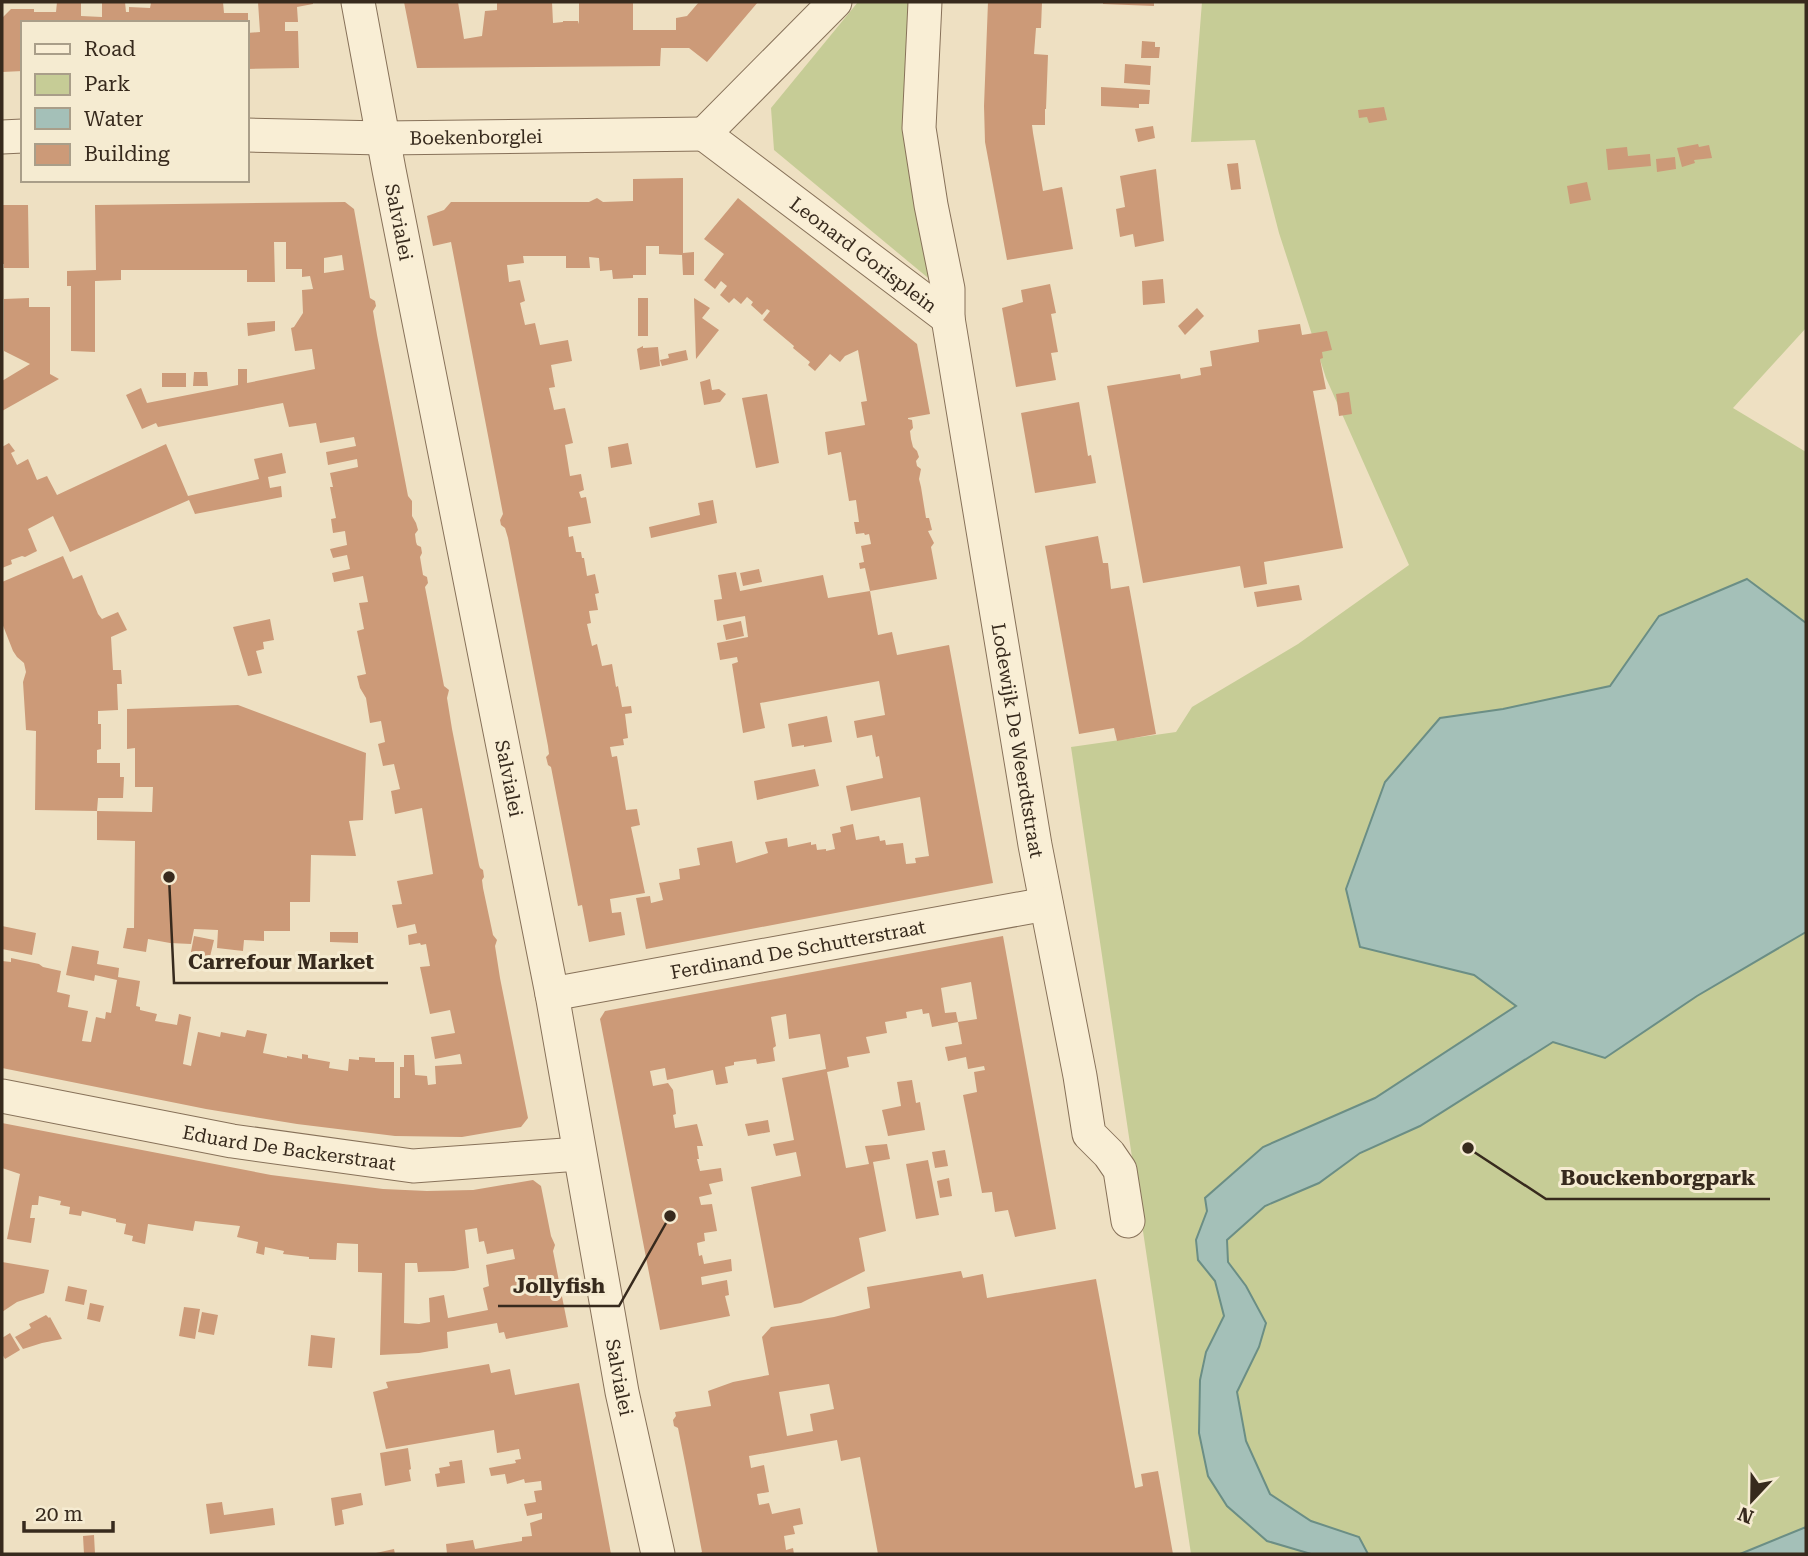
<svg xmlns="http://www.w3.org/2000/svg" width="1808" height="1556" font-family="'Roboto Serif',serif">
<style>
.green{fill:#c6cc96}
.water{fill:#a4c0b8;stroke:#6b8e85;stroke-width:2}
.building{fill:#cc9a78;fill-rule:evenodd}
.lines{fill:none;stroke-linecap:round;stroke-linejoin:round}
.street-casing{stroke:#877159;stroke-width:35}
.street{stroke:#f9eed5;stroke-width:33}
.labels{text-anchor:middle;stroke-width:6;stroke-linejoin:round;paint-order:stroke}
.street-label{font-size:19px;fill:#372a1d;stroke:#f5ebd1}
.leader{fill:none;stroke:#372a1d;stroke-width:2.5}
.callout-dot{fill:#372a1d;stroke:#f5ebd1;stroke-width:2.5}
.callout-label{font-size:21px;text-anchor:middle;font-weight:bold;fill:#372a1d;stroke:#f5ebd1;stroke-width:6;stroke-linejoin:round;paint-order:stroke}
</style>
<rect width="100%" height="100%" fill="#eee0c2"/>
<path class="green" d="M858 2H920L939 287 774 150 771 108Z
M1202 2H1806V328L1733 408 1806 452V1554H1191L1071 747 1176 732 1192 707 1298 644 1409 565 1326 378 1279 233 1255 140 1191 142Z"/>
<path class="water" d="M1747 579 1806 623V932L1697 996 1605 1058 1553 1042 1420 1126 1360 1153 1319 1183 1265 1206 1227 1240 1228 1262 1246 1286 1266 1323 1259 1347 1237 1392 1246 1441 1270 1494 1311 1521 1359 1537 1368 1554H1311L1267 1541 1227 1506 1208 1476 1199 1433 1200 1380 1206 1352 1224 1316 1215 1281 1198 1260 1196 1240 1207 1211 1205 1198 1263 1147 1375 1098 1516 1006 1474 975 1360 947 1346 889 1385 782 1440 718 1503 709 1610 686 1659 616Z
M1806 1527V1554H1740Z"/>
<path class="building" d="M57 2H81V16L102 17V2H125L126 12H129V7L150 8 151 3 223 2 224 13H248V23H23V71L2 72V18L11 9H34V12H56Z
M258 2H313V4L297 7 298 22H285V31H298L299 68 247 69V33L260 32Z
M404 2H458L464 39 482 36 485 11 497 10V2H552L553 23 563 22V21H578L579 24V2H633V30H676V18L687 16 699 2H758L707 62 689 48H661L660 66 417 68Z
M988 2H1042L1041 28H1036L1034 54 1048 55 1046 109H1045V125H1032L1033 133 1043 191 1062 187 1073 249 1007 260 985 142 984 106Z
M1103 2H1154V6L1103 4Z
M1142 41 1155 42V47H1160L1159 58H1141Z
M1125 64 1151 66 1150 85 1124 83Z
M1101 87 1150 90 1149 104H1139V108L1101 106Z
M1384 107 1387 120 1369 123 1367 117 1359 118 1358 110Z
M1153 126 1155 138 1138 142 1135 129Z
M1698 144 1699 147 1709 145 1712 158 1694 160 1695 163 1682 167 1677 148Z
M1627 147 1628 156 1650 154 1651 166 1608 170 1606 149Z
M1675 157 1676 169 1657 172 1656 159Z
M1238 163 1241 189 1231 190 1227 164Z
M1156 169 1164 241 1135 247 1133 234 1120 237 1116 209 1125 207 1120 176Z
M683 178V253L694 252V275H683L682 255 659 254V246H646V275H633V278L613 279 612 270 600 271 599 258 589 257 590 268H566V256H523L524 263 507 265 509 282 520 280 525 301 520 303 525 325 535 323 540 345 568 340 572 361 551 365 555 387 549 388 554 410 565 408 573 443 565 445 570 476 581 474 584 490 579 492 581 498 586 497 591 523 568 527 569 537 573 536 576 552H581L582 558H584L587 576 595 574 599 593 595 594 598 610 589 611 591 623 587 624 592 646 597 644 602 666 612 664 616 687 618 686 622 707 631 706 632 713 625 714 628 738 623 739 624 745 610 747 612 757 617 756 626 810 637 809 640 825 631 827 645 893 610 899 612 913 621 912 625 935 589 942 582 905 578 906 551 767 548 765 546 757 549 754 548 746 508 538 505 528 501 525 500 520 503 514 451 242 433 246 427 216 444 210 451 202H589L597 198 603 202 633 201V179Z
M1587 182 1591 200 1570 204 1567 186Z
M738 198 917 344 930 414 908 418V419L912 420 913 428 910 431 911 439 913 447 917 451 919 457 916 461 917 466 921 469 919 479 921 487 926 518H929L932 530 928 531 934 543 931 547 937 579 870 591 865 568 860 569 859 563 864 562 861 546 871 544 869 534 865 535 864 533 856 534 854 522H859L856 500 849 501 841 452 828 455 825 432 865 425 861 402 867 401 858 350 845 356 840 362 830 354 815 371 808 365 810 362 793 348 794 346 763 320 770 311 767 309 762 315 751 305 753 302 747 297 741 304 734 298 729 303 720 295 727 286 721 281 715 289 704 280 724 254 704 239Z
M345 202 354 209 370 298 375 301 376 306 373 311 377 335 408 496 412 501V516L416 523 418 530 415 534 416 542 417 545 421 547 422 553 420 557 423 575 427 577 428 583 425 587 444 686 449 690 447 698 452 729 479 865 480 868 483 870 484 877 482 880 483 888 493 935 497 940 495 946 500 978 528 1118 521 1127 462 1137 395 1136 297 1124 206 1109 2 1068V961L11 962V958L39 964 43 967 61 971 57 992 70 995 68 1007 88 1011 82 1041 91 1042 96 1017 105 1019 106 1012 111 1013 117 980 95 975 94 981 66 975 72 946 99 951 97 964 119 968 118 977 140 981 136 1006 140 1007V1010L157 1014 155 1021 177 1025 179 1014 191 1017 183 1064 191 1066 198 1032 220 1037 221 1032 245 1037 247 1030 267 1034 263 1053 287 1058V1056L302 1059V1054L308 1055V1058L330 1062 329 1068 348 1071 349 1059 359 1060V1057L375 1058V1062H394V1098H400V1067H404V1055H414L415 1075 427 1076 428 1085 436 1084 435 1066 462 1064 460 1054 435 1059 431 1037 455 1033 450 1010 430 1014 420 967 430 966 426 944 421 945 420 943 409 945 408 935 417 933 415 924 397 928 392 905 402 904 397 881 433 874 422 808 395 814 391 791 400 789 394 764 383 766 378 744 385 742 381 721 370 723 366 698 360 688 357 676 366 674 357 631 364 629 359 603 368 602 363 576 334 582 332 573 350 569 347 555 333 558 330 549 347 545 345 531 333 533 331 519 336 518 330 487H333L330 473 358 467 357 459 328 465 326 452 356 446 354 437 320 443 316 423 289 427 283 403 158 427 156 423 142 429 126 395 141 388 147 403 238 385V369H247V383L315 369 312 349 295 351 291 328 294 327 303 313 302 290 313 289 310 276 302 277V269H286V242H274L275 282H247V270H121V280L95 281V352L71 351V286H67V271L96 270 95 205ZM342 255 344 270 324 273V258Z
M2 205H28L29 268H4V264H2Z
M1163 279 1165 303 1143 305 1142 281Z
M1050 284 1056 313 1051 314 1058 352 1051 353 1056 380 1016 387 1002 308 1023 302 1021 290Z
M29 298V307H50V374L59 379 2 411V381L30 364 4 351V299Z
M638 298H648V336H638Z
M694 298 710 308 702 318 719 330 696 359Z
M1197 308 1204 316 1185 335 1178 326Z
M275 321V331L248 336 247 323Z
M1300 324 1302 335 1327 331 1332 350 1322 352 1323 358 1320 359 1326 389 1313 391 1343 548 1264 562 1267 584 1244 588 1240 566 1143 583 1107 386 1180 374 1181 379 1201 375 1200 368 1212 366 1210 351 1259 342 1258 330Z
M643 346V348L658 347 660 366 640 370 637 349Z
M686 350 688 360 662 366 660 360 669 358 668 354Z
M194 372H207L208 386H193Z
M162 373H186V387H162Z
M710 379 712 390 719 389 726 394 720 402 704 405 700 382Z
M1349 392 1352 414 1339 416 1336 394Z
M767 394 779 463 756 468 742 398Z
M1079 402 1088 456 1091 455 1096 483 1035 493 1021 413Z
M9 443 15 451 11 453 17 465 28 459 37 480 47 476 57 495 166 444 188 496 259 479 254 459 282 453 286 473 268 477 270 488 281 486 282 497 195 514 189 500 70 552 53 516 28 529 37 551 25 557 22 556 11 560 12 564 2 568V447Z
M628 443 632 464 611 468 608 447Z
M713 500 717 523 651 538 649 527 700 515 698 503Z
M1098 536 1103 563H1108L1111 589 1129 586 1156 734 1117 741 1114 728 1079 734 1045 546Z
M63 556 73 579 82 575 98 614 102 619 118 612 127 630 111 637 113 670H121L122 684H117L118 710 98 711V724H101V749L97 750V763H120V777H124L123 798H98L97 811 35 810 36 731 26 730 23 682 26 672 24 663 17 657 13 651 2 623V582Z
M759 569 762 582 743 586 740 573Z
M736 572 740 591 823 575 828 598 870 591 878 635 892 632 897 655 949 645 993 883 646 949 636 898 650 896 651 903 663 900 659 883 680 879 679 869 700 865 697 848 732 841 736 863 768 853 765 842 787 838 788 847 811 842V845L816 844 817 850 826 849V851L835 849 832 834 841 832 840 827 853 824 856 840 879 836 880 841 885 840 886 845 903 843 906 864 916 863 915 858 929 856 920 797 851 811 846 786 883 778 879 756 876 757 872 735 857 738 854 721 885 715 879 681 760 703 765 728 743 733 732 664 738 662 737 657 720 660 717 643 748 637 745 616 717 621 714 600 722 599 718 575Z
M1299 585 1302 600 1257 607 1254 592Z
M270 619 274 640 263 642 264 649 256 651 262 673 248 676 233 627Z
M741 621 744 636 726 640 723 625Z
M238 705 366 753 363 820 349 821 356 856 311 855 310 902H290V931H264V941L244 940 243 951 217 948 218 930 194 929 191 944 170 943 148 939 146 952 123 948 127 928H134L135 841 97 840V811L152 812 153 787H135V748L127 749V709Z
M827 716 832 742 804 747V745L792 747 788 724Z
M815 769 819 786 757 800 754 781Z
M2 926 36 933 32 955 2 949Z
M330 932H358V943L330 942Z
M194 936 214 940 209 961 190 957Z
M1003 936 1056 1229 1015 1237 1008 1210 995 1212 992 1192 982 1193 963 1095 977 1092 974 1072 985 1070 984 1066 968 1069 966 1057 948 1061 945 1047 962 1044 958 1022 932 1027 929 1013 923 1014 922 1009 906 1012 907 1018 885 1022 887 1033 866 1037 870 1053 847 1057 849 1067 827 1072 846 1168 869 1164 865 1146 887 1144 890 1159 873 1162 886 1231 859 1238 865 1271 801 1303 774 1308 751 1187 801 1176 796 1152 776 1156 773 1144 794 1140 782 1078 826 1069 820 1034 789 1039 786 1014 771 1017 776 1046 773 1048 775 1061 757 1064 756 1059 734 1062V1065L725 1067 728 1083 716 1085 713 1070 667 1080 665 1068 650 1071 653 1086 668 1083 673 1090 676 1114 673 1115 675 1128 697 1124 703 1146H697L699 1159H697L700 1171 721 1168 723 1181 709 1184 712 1194 699 1197 701 1205 712 1204 717 1231 704 1233 705 1241 697 1243 699 1256 702 1255 704 1264 731 1259 732 1271 701 1277 702 1285 727 1280 729 1295 725 1296 730 1316 660 1330 600 1019 605 1011ZM971 982 977 1019 958 1022 956 1012 945 1013 941 988Z
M912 1080 916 1103 920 1102 925 1130 888 1136 882 1110 901 1106 897 1082Z
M768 1120 770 1132 748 1136 745 1124Z
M2 1123 271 1175 383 1189 427 1191 473 1190 533 1180 541 1186 551 1236 555 1245 553 1251 568 1327 506 1339 504 1332 499 1333 497 1323 447 1332 448 1348 419 1353 380 1355 382 1273 358 1272V1244L337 1243 336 1260 309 1259V1257L283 1254 284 1251 265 1247 264 1255 256 1253 258 1242 237 1237 240 1226 195 1221 193 1231 148 1224 145 1244 132 1241 133 1236 124 1234 126 1224 116 1222V1219L82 1211 81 1216 69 1214 70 1207 60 1205 61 1201 39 1196 38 1205H32L30 1218H35L31 1243 7 1239 20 1174 2 1168ZM477 1228 479 1242 484 1241 487 1254 513 1249 515 1259 486 1265 489 1286 483 1288 488 1310 448 1318 444 1295 429 1298 430 1322 419 1324 404 1323 405 1263H417L418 1272 454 1271 469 1268 465 1230Z
M945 1150 948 1166 935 1168 932 1152Z
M928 1160 939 1215 916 1219 906 1164Z
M949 1178 952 1196 940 1198 937 1181Z
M2 1262 49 1270 44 1293 17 1302 2 1312Z
M961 1271 963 1278 983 1274 987 1298 1096 1279 1135 1488 1143 1486 1141 1474 1158 1471 1173 1554H878L860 1457 841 1461 837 1440 749 1456 751 1468 764 1465 769 1492 757 1494 759 1505 769 1503 772 1514 800 1508 803 1524 793 1526 795 1534 784 1536 786 1550 793 1548 794 1554H699L702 1552 686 1468 678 1428 674 1426 673 1420 676 1416 675 1412 711 1406 708 1391 733 1382 769 1375 762 1337 771 1327 834 1317 870 1308 867 1287ZM829 1384 834 1409 810 1414 813 1431 787 1436 779 1392Z
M68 1286 87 1290 84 1305 65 1301Z
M90 1303 104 1306 100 1322 87 1319Z
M184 1307 200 1309 195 1339 179 1336Z
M202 1312 218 1315 214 1335 198 1332Z
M46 1315 49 1318 50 1317 62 1339 42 1343 23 1349 15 1337 31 1328 29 1324Z
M10 1333 20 1350 5 1359 2 1354V1338Z
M311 1335 335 1338 332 1368 308 1366Z
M489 1364 491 1373 510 1369 515 1395 579 1383 611 1554H447L446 1544 473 1540 475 1549 522 1541V1537L532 1536 530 1523 542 1519V1513L527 1516 524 1504 536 1502 534 1491 542 1490 541 1481 525 1483 524 1479 507 1484 505 1474 491 1476 489 1468 516 1463 515 1460 521 1459 519 1449 497 1453 494 1430 386 1449 373 1392 388 1388 386 1382Z
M408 1448 411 1469 409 1470 411 1481 385 1486 380 1453Z
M462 1460 465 1483 437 1487 435 1474 440 1473 439 1468 450 1466 449 1462Z
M361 1493 363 1505 342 1510 344 1524 335 1526 331 1498Z
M222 1502 224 1515 273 1508 275 1525 210 1534 206 1504Z
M94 1535 95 1554H84L83 1536Z
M394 1549 395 1554H376V1553Z"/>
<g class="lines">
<defs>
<g id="street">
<path id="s1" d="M358 2 389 170 552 994 622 1392 658 1554"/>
<path id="s2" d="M925 2 919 128 931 205 948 289V318L1035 845 1080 1076 1089 1134 1109 1154 1120 1170 1128 1221"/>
<path id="s3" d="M704 134 948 318"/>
<path d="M704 134 835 2"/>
<path id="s4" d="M247 135 383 138 704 134"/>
<path d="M2 137 23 136"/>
<path id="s5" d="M552 994 1046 904"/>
<path id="s6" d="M2 1096 232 1141 413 1166 579 1154"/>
</g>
</defs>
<use href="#street" class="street-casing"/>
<use href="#street" class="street"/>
</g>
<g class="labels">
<g class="street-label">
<text dy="7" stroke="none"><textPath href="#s4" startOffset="229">Boekenborglei</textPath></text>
<text dy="7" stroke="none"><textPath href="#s1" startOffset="224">Salvialei</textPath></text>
<text dy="7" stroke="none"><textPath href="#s3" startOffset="200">Leonard Gorisplein</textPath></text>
<text dy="7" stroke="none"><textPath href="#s2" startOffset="747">Lodewijk De Weerdtstraat</textPath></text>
<text dy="7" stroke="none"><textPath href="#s1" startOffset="791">Salvialei</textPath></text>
<text dy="7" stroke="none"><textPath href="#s5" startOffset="250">Ferdinand De Schutterstraat</textPath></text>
<text dy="7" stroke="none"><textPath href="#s6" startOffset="292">Eduard De Backerstraat</textPath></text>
<text dy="7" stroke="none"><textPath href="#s1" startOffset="1400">Salvialei</textPath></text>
</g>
</g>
<path class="leader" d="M169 877L174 983H388M1468 1148L1546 1199H1770M670 1216L619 1306H498"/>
<g class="callout-dot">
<circle cx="169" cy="877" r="7"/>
<circle cx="1468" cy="1148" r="7"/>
<circle cx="670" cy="1216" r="7"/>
</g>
<g class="callout-label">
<text x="281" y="969">Carrefour Market</text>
<text x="1658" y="1185">Bouckenborgpark</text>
<text x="559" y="1293">Jollyfish</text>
</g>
<rect width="1808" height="1556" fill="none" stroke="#372a1d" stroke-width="7"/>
<rect x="21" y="21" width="228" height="161" fill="#f5ebd1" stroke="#a99e89" stroke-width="2"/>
<rect x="35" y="44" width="35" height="10" fill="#f9eed5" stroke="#a99e89" stroke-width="2"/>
<text x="84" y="56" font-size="21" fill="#372a1d">Road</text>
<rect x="35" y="74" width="35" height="21" fill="#c6cc96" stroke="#a99e89" stroke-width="2"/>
<text x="84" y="91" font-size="21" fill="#372a1d">Park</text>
<rect x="35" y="108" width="35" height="21" fill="#a4c0b8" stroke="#a99e89" stroke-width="2"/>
<text x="84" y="126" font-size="21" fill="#372a1d">Water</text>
<rect x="35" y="144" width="35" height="21" fill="#cc9a78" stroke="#a99e89" stroke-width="2"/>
<text x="84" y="161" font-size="21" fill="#372a1d">Building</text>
<g transform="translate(1752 1500) rotate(202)" stroke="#f5ebd1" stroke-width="5" paint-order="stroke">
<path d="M0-5L12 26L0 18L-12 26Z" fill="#372a1d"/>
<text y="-10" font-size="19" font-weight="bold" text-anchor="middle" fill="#372a1d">N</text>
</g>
<path d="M24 1521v10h89v-10" fill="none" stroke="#372a1d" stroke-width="3.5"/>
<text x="35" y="1521" font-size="21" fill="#372a1d" stroke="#f5ebd1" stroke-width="5" paint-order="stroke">20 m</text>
</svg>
